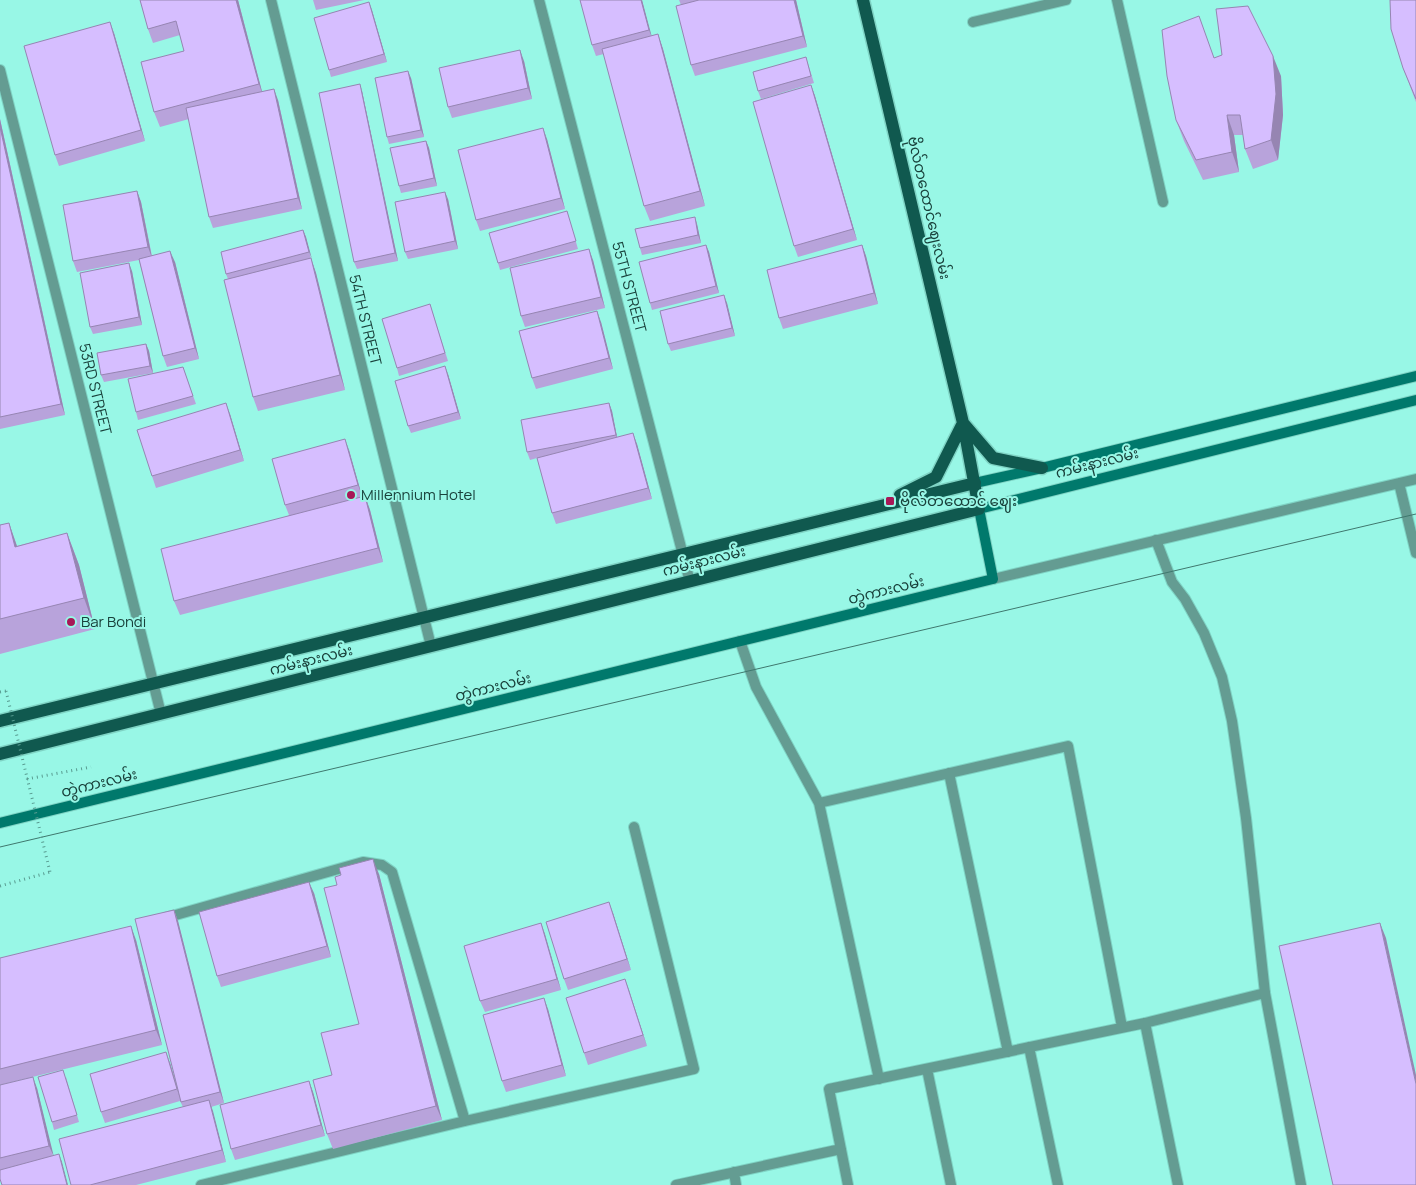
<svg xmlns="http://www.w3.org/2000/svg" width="1416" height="1185" font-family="Manrope,'Noto Sans Myanmar',sans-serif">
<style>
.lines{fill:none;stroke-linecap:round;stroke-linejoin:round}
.lane-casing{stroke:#7fd3c4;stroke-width:12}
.street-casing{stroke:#7fd3c4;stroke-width:12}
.secondary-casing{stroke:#7fd3c4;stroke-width:12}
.primary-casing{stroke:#7fd3c4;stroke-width:15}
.path{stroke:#599c91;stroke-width:3;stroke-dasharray:1 4;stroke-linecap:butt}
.lane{stroke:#649c92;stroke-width:10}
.street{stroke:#649c92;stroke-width:10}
.secondary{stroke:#00796c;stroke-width:10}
.primary{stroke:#10594f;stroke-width:12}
.tram{stroke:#3f786e;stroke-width:1}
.path-bridge{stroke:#599c91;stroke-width:3;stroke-dasharray:1 4;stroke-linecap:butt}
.wall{fill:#b8a3db}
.shaded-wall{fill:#9685b2}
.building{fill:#d6beff;stroke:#9685b2}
.poi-dot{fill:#a71857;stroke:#98f7e6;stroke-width:2}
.labels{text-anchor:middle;stroke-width:4;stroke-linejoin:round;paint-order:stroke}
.street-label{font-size:15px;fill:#19413b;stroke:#98f7e6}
.poi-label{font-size:15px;fill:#19413b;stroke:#98f7e6;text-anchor:start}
</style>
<rect width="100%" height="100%" fill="#98f7e6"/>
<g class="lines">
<defs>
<path id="lane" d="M1117 0 1163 202
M973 22 1066 0
M1399 483 1416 553
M993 579 1416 479
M740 641 756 687 819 803
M949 773 1008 1052
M1145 1023 1178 1185
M1029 1047 1058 1185
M927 1069 951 1185
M879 1079 819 803 1068 746 1122 1027
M734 1172 736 1185
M676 1185 841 1149
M848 1185 829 1089 1145 1023 1265 993"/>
<path id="street" d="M271 0 431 646
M539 0 690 582
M0 70 161 714
M1156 540 1172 582 1185 599 1204 633 1222 677 1232 721 1246 818 1265 993 1301 1185
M165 918 363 862 382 865 392 872 465 1121
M201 1185 465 1121 694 1069 634 827"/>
<path id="secondary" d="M975 483 1042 468 1416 376
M0 823 993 579 979 509 1416 400"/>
<path id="primary" d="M963 423 993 458 1042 468
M900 495 936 477 963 423
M0 721 975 483
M0 754 979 509 963 423 863 0"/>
</defs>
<use href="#lane" class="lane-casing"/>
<use href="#street" class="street-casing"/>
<use href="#secondary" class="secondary-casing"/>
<use href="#primary" class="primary-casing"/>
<path class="path" d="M0 692 6 691
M27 779 91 767
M0 886 50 872"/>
<use href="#lane" class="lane"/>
<use href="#street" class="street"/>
<use href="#secondary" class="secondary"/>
<use href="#primary" class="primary"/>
<path class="tram" d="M0 847 1416 514"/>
<path class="path-bridge" d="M6 691 50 872"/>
</g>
<path class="wall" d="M140 0H238L262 92 278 100 302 209 213 228 209 217 189 119 160 127 154 112 184 51 180 35 153 43 148 29Z
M313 0H364L316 10Z
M642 0 651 36 658 34 663 49 705 206 650 221 644 206 604 54 596 56 592 45Z
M679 0H796L807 47 695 76 691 65 681 5Z
M1416 0V102L1403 68Z
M369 2 387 62 331 77 329 70Z
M114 33 145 141 59 166 55 155Z
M806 57 814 83 761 99 758 91Z
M1214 58 1281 76 1283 115 1278 160 1253 169 1245 149 1243 135H1234L1239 172 1203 180 1184 141 1176 120Z
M524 61 532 99 452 118 448 107Z
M411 78 424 137 389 144 387 137Z
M811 85 815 96 857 240 798 257 794 246Z
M362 91 398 261 357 269 354 262Z
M0 119 65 415 0 429Z
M547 139 565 209 480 231 476 220Z
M426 141 429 148 437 186 401 193 399 186Z
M137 191 141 202 152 256 175 262 199 359 167 367 163 356 139 260 77 272 73 261Z
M448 199 458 249 408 259 405 252Z
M567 211 578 249 500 270 498 263Z
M697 224 701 243 642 255 640 248Z
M303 230 306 237 311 259 316 273 345 390 258 411 253 397 228 279 226 274Z
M706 245 709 252 719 293 652 310 650 303Z
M862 245 866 256 878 304 783 329 779 318Z
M593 260 605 308 525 327 521 316Z
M132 271 142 325 93 334 90 327Z
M727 303 735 336 671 351 668 344Z
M430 304 448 361 399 376 397 368Z
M601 322 613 369 536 389 532 378Z
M146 344 149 351 153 373 104 382 101 375Z
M183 367 196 404 138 420 136 412Z
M448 374 461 419 411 433 408 426Z
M609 403 612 411 617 437 637 444 652 499 556 524 552 513 537 458 530 460 527 452Z
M230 414 244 461 156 488 152 476Z
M349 450 362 496H365L370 510 383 562 180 615 174 601 289 515 285 505Z
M9 523 17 546 67 533 79 565 95 629 0 654V525Z
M379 874 442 1120 333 1149 327 1134 332 1075 359 1024Z
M314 893 331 957 221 987 217 976Z
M174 910 178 921 224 1103 211 1107 226 1162 136 1185H71L183 1107 180 1101 105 1123 101 1112 170 1063 178 1090Z
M613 913 631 970 568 990 564 979Z
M541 923 561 990 485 1012 480 1001Z
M136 940 162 1045 0 1085V958Z
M625 979 647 1046 588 1065 584 1053Z
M548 1009 566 1076 506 1092 502 1081Z
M66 1077 79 1122 54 1130 52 1122Z
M309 1081 313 1092 325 1136 235 1160 231 1149Z
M0 1085 37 1088 53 1156 62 1162 0 1179Z"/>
<path class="shaded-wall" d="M236 0H238L264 99 259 84Z
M641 0H642L653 41 649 30Z
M794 0H796L807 47 803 36Z
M369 2 372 10 387 62 384 54Z
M110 22 114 33 145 141 141 130Z
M658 34 663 49 705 206 700 191Z
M520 50 524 61 532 99 528 88Z
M1273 56 1281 76 1283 115 1278 160 1271 140Z
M408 71 411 78 424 137 421 130Z
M360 84 362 91 398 261 395 253Z
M811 85 815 96 857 240 853 229Z
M274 89 278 100 302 209 298 198Z
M1227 115 1234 135 1239 172 1232 152Z
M0 119 65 415 61 404 0 127Z
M543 128 547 139 565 209 561 198Z
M426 141 429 148 437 186 434 178Z
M137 191 141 202 152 258 148 247Z
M445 192 448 199 458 249 455 241Z
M695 217 697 224 701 243 698 235Z
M303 230 306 237 312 259 309 252Z
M706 245 709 252 719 293 716 286Z
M862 245 866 256 878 304 874 293Z
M589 249 593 260 605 308 601 297Z
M170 251 175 262 199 359 195 348Z
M311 258 316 273 345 390 340 375Z
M129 263 132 271 142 325 139 317Z
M724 295 727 303 735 336 732 328Z
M597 311 601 322 613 369 609 358Z
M146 344 149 351 153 373 150 366Z
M445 366 448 374 461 419 458 412Z
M226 403 230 414 244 461 240 450Z
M609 403 612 411 618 442 616 435Z
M633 433 637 444 652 499 648 488Z
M345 439 349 450 362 496 358 485Z
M365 496 370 510 383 562 378 548Z
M9 523 20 555 15 547Z
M67 533 79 565 95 629 84 598Z
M373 859 379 874 442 1120 436 1106Z
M309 882 314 893 331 957 327 946Z
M609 902 613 913 631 970 627 959Z
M174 910 178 921 224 1103 220 1092Z
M541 923 545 934 561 990 557 979Z
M1380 923 1386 938 1416 1075V1084Z
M131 926 136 940 162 1045 156 1030Z
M625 979 629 990 647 1046 643 1035Z
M544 998 548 1009 566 1076 562 1065Z
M166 1052 170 1063 181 1101 177 1089Z
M33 1077 37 1088 54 1157 49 1146Z
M309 1081 313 1092 325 1136 321 1125Z
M209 1100 213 1111 226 1162 222 1150Z
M59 1154 62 1162 68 1185H67Z"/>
<path class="building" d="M140 0H236L259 84 154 112 141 62 184 51 176 21 148 29Z
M580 0H641L649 30 592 45Z
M699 0H794L803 36 691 65 676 6Z
M1390 0H1416V99L1403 68 1391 29Z
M369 2 384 54 329 70 314 18Z
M1248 6 1273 56 1276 94 1271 140 1245 149 1240 115H1227L1232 152 1196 160 1176 120 1167 76 1162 30 1199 16 1214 58 1222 55 1216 9Z
M110 22 141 130 55 155 24 46Z
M658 34 700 191 644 206 602 49Z
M520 50 528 88 448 107 439 68Z
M806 57 811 76 758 91 753 72Z
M408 71 421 130 387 137 375 78Z
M360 84 395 253 354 262 319 93Z
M811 85 853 229 794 246 753 102Z
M274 89 298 198 209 217 186 108Z
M0 127 61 404 0 417Z
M543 128 561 198 476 220 458 150Z
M426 141 434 178 399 186 390 148Z
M137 191 148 247 73 261 63 205Z
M445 192 455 241 405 252 395 202Z
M567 211 576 241 498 263 489 233Z
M695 217 698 235 640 248 635 229Z
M303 230 309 252 226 274 221 252Z
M706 245 716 286 650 303 639 262Z
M862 245 874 293 779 318 767 270Z
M589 249 601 297 521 316 510 268Z
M170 251 195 348 163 356 139 259Z
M311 258 340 375 253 397 224 280Z
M129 263 139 317 90 327 80 273Z
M724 295 732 328 668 344 660 311Z
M430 304 445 353 397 368 382 319Z
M597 311 609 358 532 378 519 331Z
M146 344 150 366 101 375 97 353Z
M445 366 458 412 408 426 395 381Z
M183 367 193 396 136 412 128 379Z
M226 403 240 450 152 476 137 430Z
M609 403 616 435 527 452 521 420Z
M633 433 648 488 552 513 537 458Z
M345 439 358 485 285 505 272 459Z
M365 496 378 548 174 601 161 549Z
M9 523 15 547 67 533 84 598 0 619V525Z
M373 859 436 1106 327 1134 313 1080 332 1075 321 1033 359 1024 324 888 337 885 335 877 341 875 339 868Z
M309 882 327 946 217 976 199 912Z
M609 902 627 959 564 979 546 922Z
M174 910 220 1092 181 1102 135 919Z
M541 923 557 979 480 1001 464 946Z
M1380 923 1416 1084V1185H1333L1279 946Z
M131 926 156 1030 0 1069V958Z
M625 979 643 1035 584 1053 566 998Z
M544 998 562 1065 502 1081 483 1015Z
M166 1052 177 1089 101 1112 90 1074Z
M63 1070 77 1115 52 1122 38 1077Z
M33 1077 49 1146 0 1158V1085Z
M309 1081 321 1125 231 1149 220 1105Z
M209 1100 222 1150 90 1185H71L59 1139Z
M59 1154 67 1185H2L0 1179V1170Z"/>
<g class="poi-dot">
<circle cx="351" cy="495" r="5"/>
<rect x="885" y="496" width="10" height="10" rx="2.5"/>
<circle cx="71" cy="622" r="5"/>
</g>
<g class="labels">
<g class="street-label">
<text transform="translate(929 208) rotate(77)" y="5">ဗိုလ်တထောင်ဈေးလမ်း</text>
<text transform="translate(629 287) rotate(75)" y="5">55TH STREET</text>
<text transform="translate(365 320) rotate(76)" y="5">54TH STREET</text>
<text transform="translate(95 389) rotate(76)" y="5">53RD STREET</text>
<text transform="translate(1097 463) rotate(-14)" y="5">ကမ်းနားလမ်း</text>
<text transform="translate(704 561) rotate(-14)" y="5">ကမ်းနားလမ်း</text>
<text transform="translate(886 590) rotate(-14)" y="5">တွဲကားလမ်း</text>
<text transform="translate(311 660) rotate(-14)" y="5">ကမ်းနားလမ်း</text>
<text transform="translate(493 687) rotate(-14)" y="5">တွဲကားလမ်း</text>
<text transform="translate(99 783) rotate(-14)" y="5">တွဲကားလမ်း</text>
</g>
<g class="poi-label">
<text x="361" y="500">Millennium Hotel</text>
<text x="900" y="506">ဗိုလ်တထောင် ဈေး</text>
<text x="81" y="627">Bar Bondi</text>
</g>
</g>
</svg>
